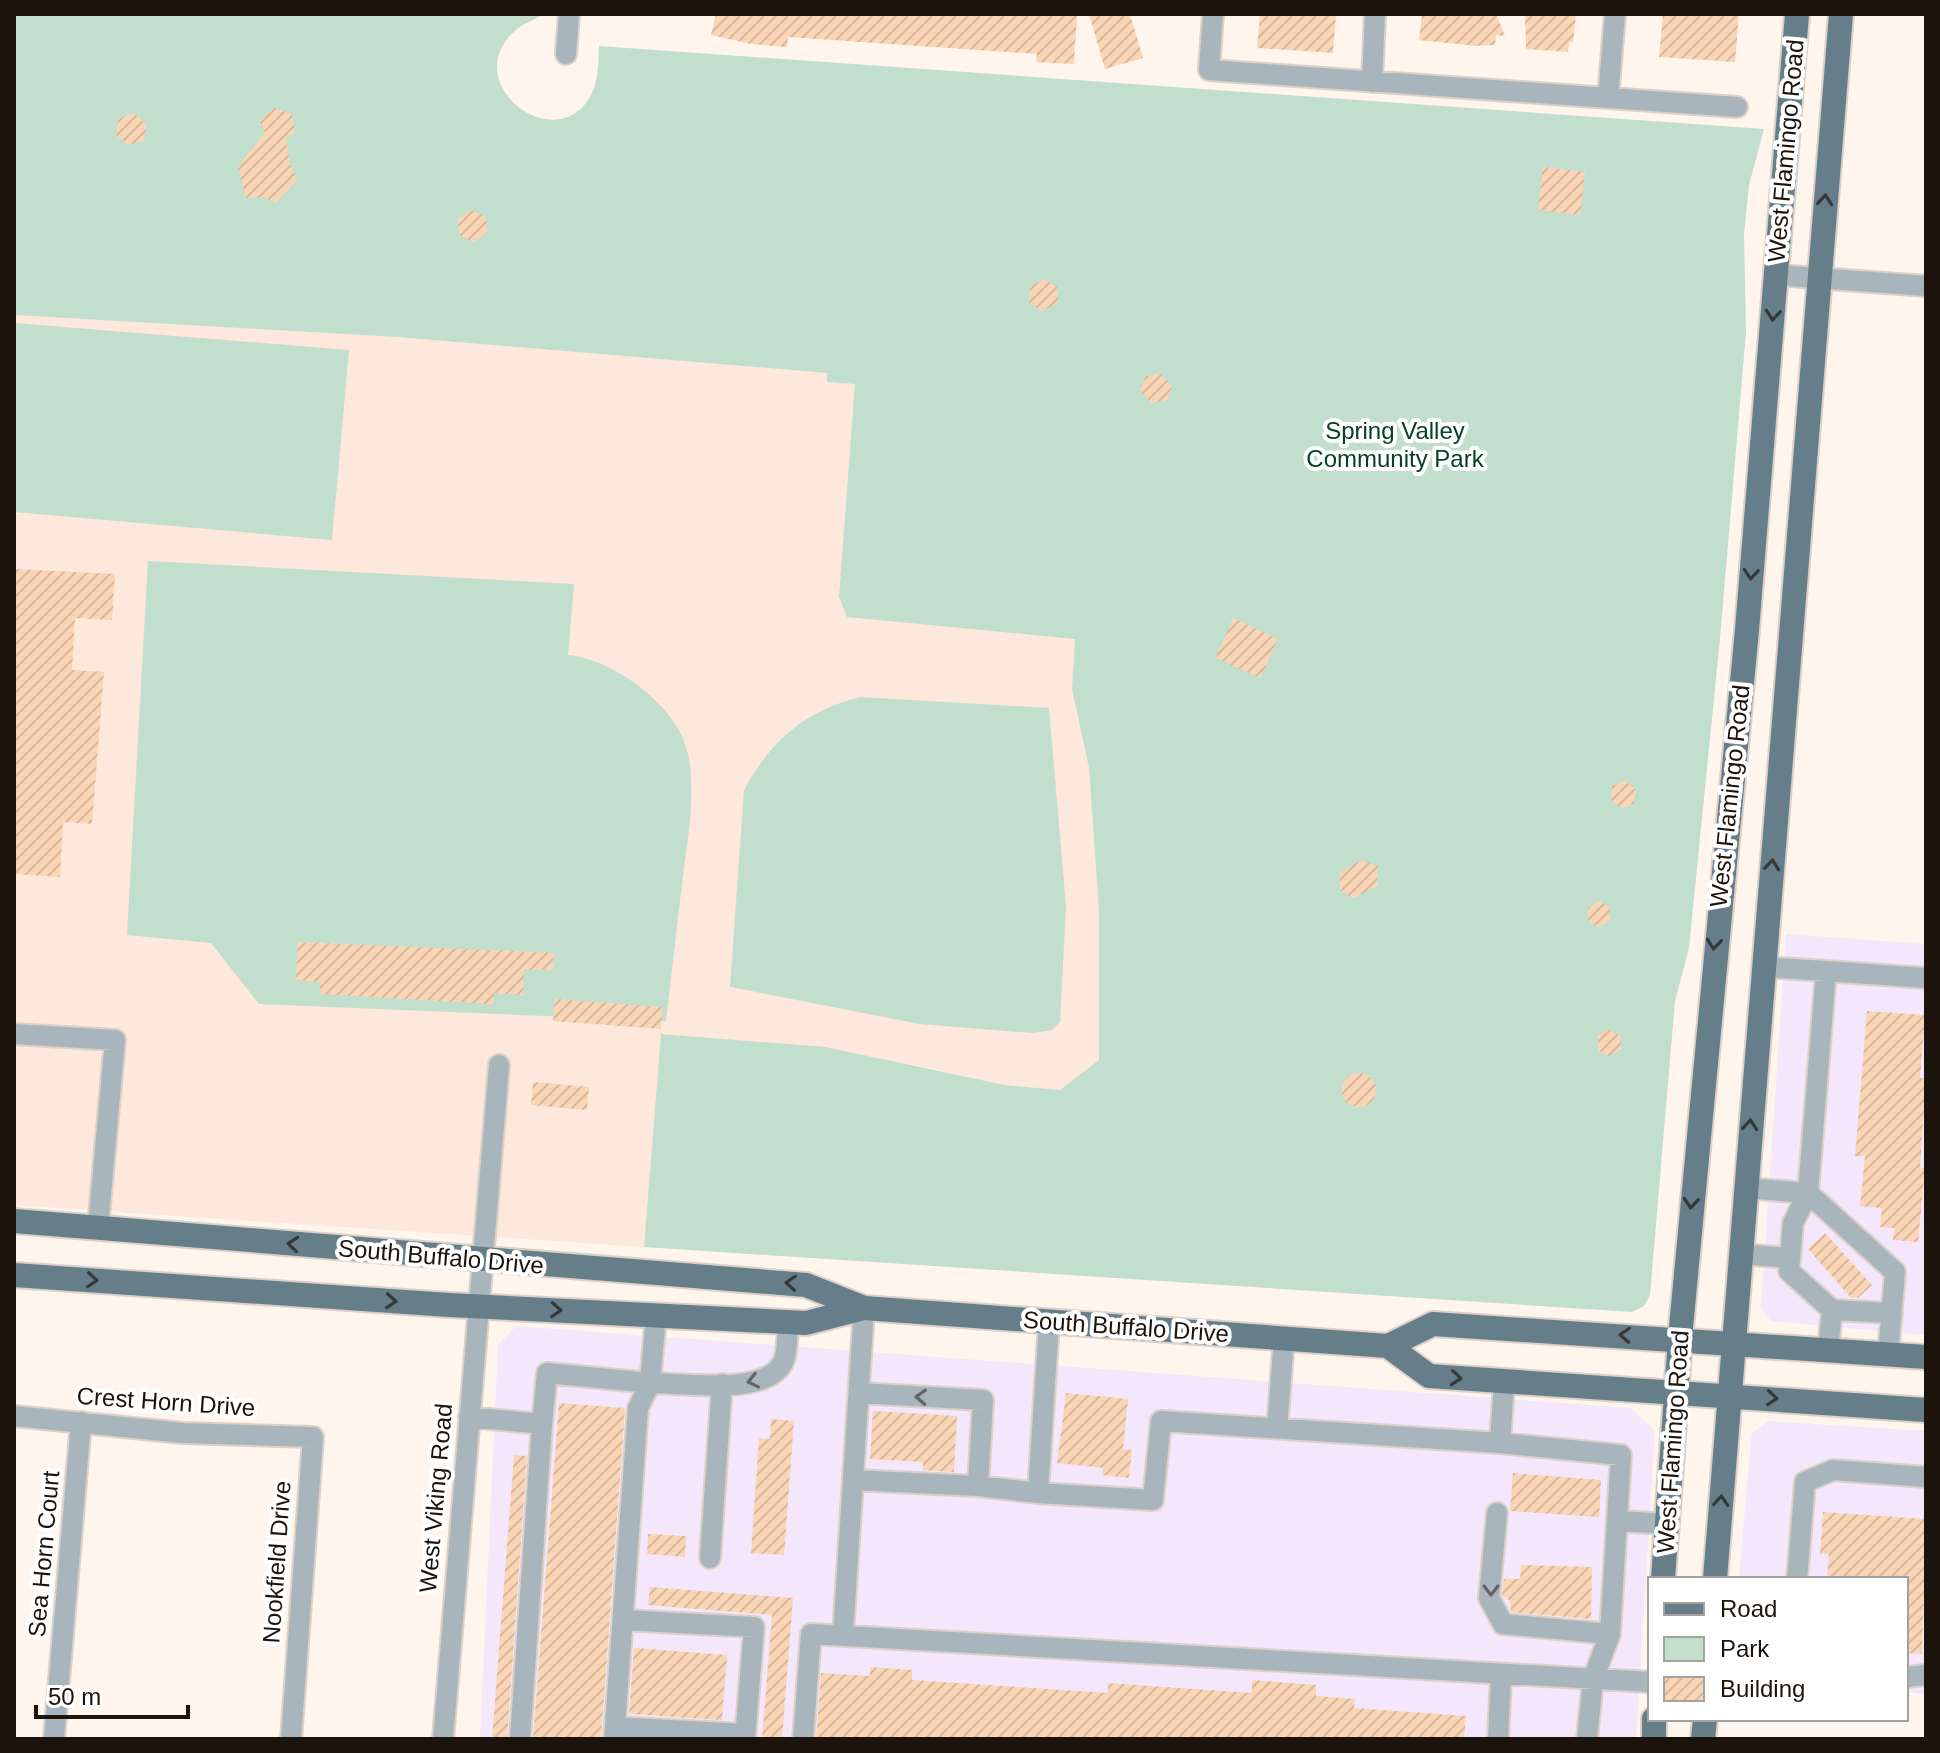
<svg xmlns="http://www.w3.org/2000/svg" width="1940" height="1753" font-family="Helvetica,sans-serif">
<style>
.commercial{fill:#f4e7fb}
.education{fill:#fee7db}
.green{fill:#c2decd}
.building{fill:url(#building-hatch)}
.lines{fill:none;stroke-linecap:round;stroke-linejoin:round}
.minor-casing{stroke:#dbd1c8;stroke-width:24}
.major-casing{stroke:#dbd1c8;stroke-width:28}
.minor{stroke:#a8b5bc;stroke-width:20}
.major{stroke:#667e8a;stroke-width:24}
.oneway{stroke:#363838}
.oneway2{stroke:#626464}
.labels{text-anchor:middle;stroke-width:8;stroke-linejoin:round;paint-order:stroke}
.street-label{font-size:24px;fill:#1c130c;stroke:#fff}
.park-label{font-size:24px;fill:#064028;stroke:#fff}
</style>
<defs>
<pattern id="building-hatch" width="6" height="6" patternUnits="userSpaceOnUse" patternTransform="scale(2)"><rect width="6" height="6" fill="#fbd6b6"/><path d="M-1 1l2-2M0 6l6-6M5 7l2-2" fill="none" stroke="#d7b79b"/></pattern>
</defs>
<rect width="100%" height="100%" fill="#fff5ec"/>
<path class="commercial" d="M1786 934 1926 944 1924 1335 1771 1321 1761 1308Z
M516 1326 1631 1408 1655 1431 1636 1739H480L498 1345Z
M1768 1421 1926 1431V1694L1906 1692V1579H1739L1751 1439 1753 1432Z"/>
<path class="education" d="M14 315 396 337 827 373V382L855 384 1077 602 1072 689 1089 768 1099 911V1060L1061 1090 1005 1085 914 1065 662 1034 644 1247 14 1205Z"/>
<path class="green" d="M14 14H545C536 19 525 23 517 29 454 82 557 160 591 95 599 81 598 62 599 46L1764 129 1749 185 1744 234 1746 332 1720 639 1689 948 1675 1001 1650 1295 1644 1306 1632 1312 644 1247 661 1034 825 1047 1005 1085 1060 1090 1099 1060V911L1089 768 1072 689 1075 639 847 617 839 597 855 384 827 382V373L396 337 14 315Z
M14 323 349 350 332 540 14 512Z
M148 561 574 584 568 655C614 659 679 707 688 754 696 794 688 836 683 875 677 924 672 972 666 1021L259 1004 211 943 127 935Z
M860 697 1049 708 1066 906 1060 1022 1052 1030 1032 1033 920 1024 730 987 744 790C772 739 804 712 860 697Z"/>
<path class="building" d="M716 14H1077L1074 64 1036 62 1037 54 788 37 787 47 751 44 711 35Z
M1089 14H1130L1143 58 1105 69Z
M1260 14H1336L1333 53 1257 48Z
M1422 14H1496L1505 36 1496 35 1495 45 1476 46 1419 40Z
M1525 14H1576L1573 43 1569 42 1568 52 1526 49Z
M1663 14H1739L1735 62 1659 57Z
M274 108 292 114 295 132 286 139 290 164 297 180 277 202 263 197 246 198 238 167 265 133 260 121Z
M134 113 146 124 144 140 128 145 116 135 118 119Z
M1543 167 1585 172 1580 215 1538 210Z
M471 210 486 217 487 233 473 242 459 235 458 219Z
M1044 279 1058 288 1057 304 1042 311 1029 303 1030 287Z
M1161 374 1172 386 1167 400 1151 403 1140 390 1146 376Z
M14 569 115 574 112 620 75 618 72 670 104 672 92 824 63 822 60 877 14 874Z
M1233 618 1278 639 1260 678 1216 658Z
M1625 781 1636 790 1634 803 1622 808 1611 800 1612 786Z
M1362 860 1378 867 1377 886 1354 898 1340 890V873Z
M1599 901 1610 907V921L1598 927 1588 921V908Z
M298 942 554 953 553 970 524 969 523 995 494 993V1004L320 994V982L296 980Z
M555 999 663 1007 661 1029 553 1021Z
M1867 1011 1925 1015 1920 1078H1926L1920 1168H1925L1918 1242 1893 1240 1894 1228 1880 1227 1882 1208 1860 1206 1865 1156H1855Z
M1608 1029 1621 1036V1049L1609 1056 1598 1050V1036Z
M1342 1090a17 17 0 1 1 34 0a17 17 0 1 1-34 0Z
M533 1082 589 1087 587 1110 531 1105Z
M1825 1233 1872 1285 1858 1298H1851L1808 1249Z
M1066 1393 1128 1399 1123 1449 1132 1450 1129 1478 1102 1475 1103 1468 1057 1463Z
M559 1403 625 1408 601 1739H533Z
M873 1411 957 1416 954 1472 923 1470V1462L870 1459Z
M771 1419 794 1421 784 1555 751 1553 759 1438 770 1439Z
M514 1455 527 1456 507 1739H492Z
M1513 1473 1601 1480 1599 1517 1510 1511Z
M1823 1512 1926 1519 1922 1654 1906 1653V1579H1827L1829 1554H1820Z
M648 1534 686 1536 685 1557 647 1554Z
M1521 1565 1592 1567 1591 1619 1511 1612 1510 1601 1502 1595 1504 1579H1520Z
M650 1587 793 1598 782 1739H762L772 1615 648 1605Z
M634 1648 727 1655 722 1720 629 1714Z
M870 1667 912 1670V1680L1108 1693V1683L1252 1693V1680L1316 1685V1696L1355 1699 1354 1708 1466 1716 1464 1739H816L821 1673 870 1676Z"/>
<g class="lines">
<defs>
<path id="minor" d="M1213 14 1209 70 1737 107
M566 54 569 14
M1372 82 1375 14
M1608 98 1615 14
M1776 275 1926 286
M1764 967 1826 971 1808 1193 1793 1223 1789 1271 1832 1310 1828 1350
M1826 971 1926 978
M14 1034 115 1040 98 1227
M1745 1188 1808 1193 1895 1272 1888 1354
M1740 1254 1790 1258
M1832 1310 1892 1313
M1049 1322 1038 1493 1153 1500 1161 1421 1500 1443 1621 1455 1610 1634 1593 1679 1587 1739
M859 1393 983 1400 978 1486 1038 1493
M14 1416 183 1433 313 1437 291 1739
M469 1417 542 1424 547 1373 650 1383 656 1316
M1277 1428 1284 1339
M1500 1443 1504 1382
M853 1480 978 1486
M1497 1513 1489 1598 1503 1624 1610 1634
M1618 1521 1667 1524
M710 1558 722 1384
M1797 1579 1805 1482 1833 1470 1926 1477
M623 1620 754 1627 745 1739
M843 1635 864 1308
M1906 1677 1926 1675
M615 1727 745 1734
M54 1739 81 1422
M443 1739 499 1065
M520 1739 542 1424
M614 1739 638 1408 650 1383C683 1383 770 1397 784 1360 788 1349 787 1333 788 1322
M803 1739 811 1634 1650 1682
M1498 1739 1501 1676"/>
<path id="major" d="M14 1221 806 1285 864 1308 1388 1346 1433 1324 1926 1357
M14 1275 449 1305 806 1323 864 1308
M1388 1346 1429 1376 1926 1410
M1663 1579 1680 1338 1747 630 1797 14
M1715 1579 1841 14
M1654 1739V1719
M1703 1739 1705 1719"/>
</defs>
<use href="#minor" class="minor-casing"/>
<use href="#major" class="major-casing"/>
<use href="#minor" class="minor"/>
<use href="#major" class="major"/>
</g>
<defs><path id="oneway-chevron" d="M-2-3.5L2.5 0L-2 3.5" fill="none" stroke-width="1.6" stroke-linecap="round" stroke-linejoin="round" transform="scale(2)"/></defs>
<g class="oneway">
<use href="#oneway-chevron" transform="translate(1825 200) rotate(-85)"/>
<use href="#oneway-chevron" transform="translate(1773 315) rotate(95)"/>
<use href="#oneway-chevron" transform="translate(1751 574) rotate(95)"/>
<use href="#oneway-chevron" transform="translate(1772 865) rotate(-85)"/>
<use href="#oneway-chevron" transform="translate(1714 944) rotate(96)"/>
<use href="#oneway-chevron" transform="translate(1750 1125) rotate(-85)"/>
<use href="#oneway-chevron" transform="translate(1691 1203) rotate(95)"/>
<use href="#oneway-chevron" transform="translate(293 1244) rotate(-175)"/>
<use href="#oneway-chevron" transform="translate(92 1280) rotate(4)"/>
<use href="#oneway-chevron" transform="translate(791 1283) rotate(-176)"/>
<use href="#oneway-chevron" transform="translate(391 1301) rotate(4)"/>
<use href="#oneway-chevron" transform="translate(556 1310) rotate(3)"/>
<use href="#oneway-chevron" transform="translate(1625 1335) rotate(-177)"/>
<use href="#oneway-chevron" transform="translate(1456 1378) rotate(5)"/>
<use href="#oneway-chevron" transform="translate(1772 1398) rotate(4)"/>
<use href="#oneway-chevron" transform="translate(1721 1501) rotate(-86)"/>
</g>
<g class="oneway2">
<use href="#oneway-chevron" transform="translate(753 1381) rotate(167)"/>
<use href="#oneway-chevron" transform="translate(921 1397) rotate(-177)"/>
<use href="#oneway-chevron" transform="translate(1491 1590) rotate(90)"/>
</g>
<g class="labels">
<g class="street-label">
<text transform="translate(1786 151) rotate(-85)" y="8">West Flamingo Road</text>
<text transform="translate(1730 796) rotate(-84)" y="8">West Flamingo Road</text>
<text transform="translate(441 1257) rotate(5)" y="8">South Buffalo Drive</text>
<text transform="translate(1126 1327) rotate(4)" y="8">South Buffalo Drive</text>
<text transform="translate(166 1402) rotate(4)" y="8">Crest Horn Drive</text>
<text transform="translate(1673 1442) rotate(-86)" y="8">West Flamingo Road</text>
<text transform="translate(436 1498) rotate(-85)" y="8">West Viking Road</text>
<text transform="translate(44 1554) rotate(-85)" y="8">Sea Horn Court</text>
<text transform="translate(277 1562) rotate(-86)" y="8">Nookfield Drive</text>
</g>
<g class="park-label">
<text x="1395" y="439">Spring Valley<tspan x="1395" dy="28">Community Park</tspan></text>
</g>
</g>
<rect width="1940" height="1753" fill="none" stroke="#1c130c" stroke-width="32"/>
<rect x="1648" y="1577" width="260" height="144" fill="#ffffff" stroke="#a4a19e" stroke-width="2"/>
<rect x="1664" y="1603" width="40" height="12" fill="#667e8a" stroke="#a4a19e" stroke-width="2"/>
<text x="1720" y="1617" font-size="24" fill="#1c130c">Road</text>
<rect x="1664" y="1637" width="40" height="24" fill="#c2decd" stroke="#a4a19e" stroke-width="2"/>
<text x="1720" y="1657" font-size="24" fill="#1c130c">Park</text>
<rect x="1664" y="1677" width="40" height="24" fill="url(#building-hatch)" stroke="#a4a19e" stroke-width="2"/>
<text x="1720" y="1697" font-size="24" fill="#1c130c">Building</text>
<path d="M36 1705v12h152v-12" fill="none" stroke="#1c130c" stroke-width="4"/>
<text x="48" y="1705" font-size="24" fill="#1c130c" stroke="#ffffff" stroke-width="6" paint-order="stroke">50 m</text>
</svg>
